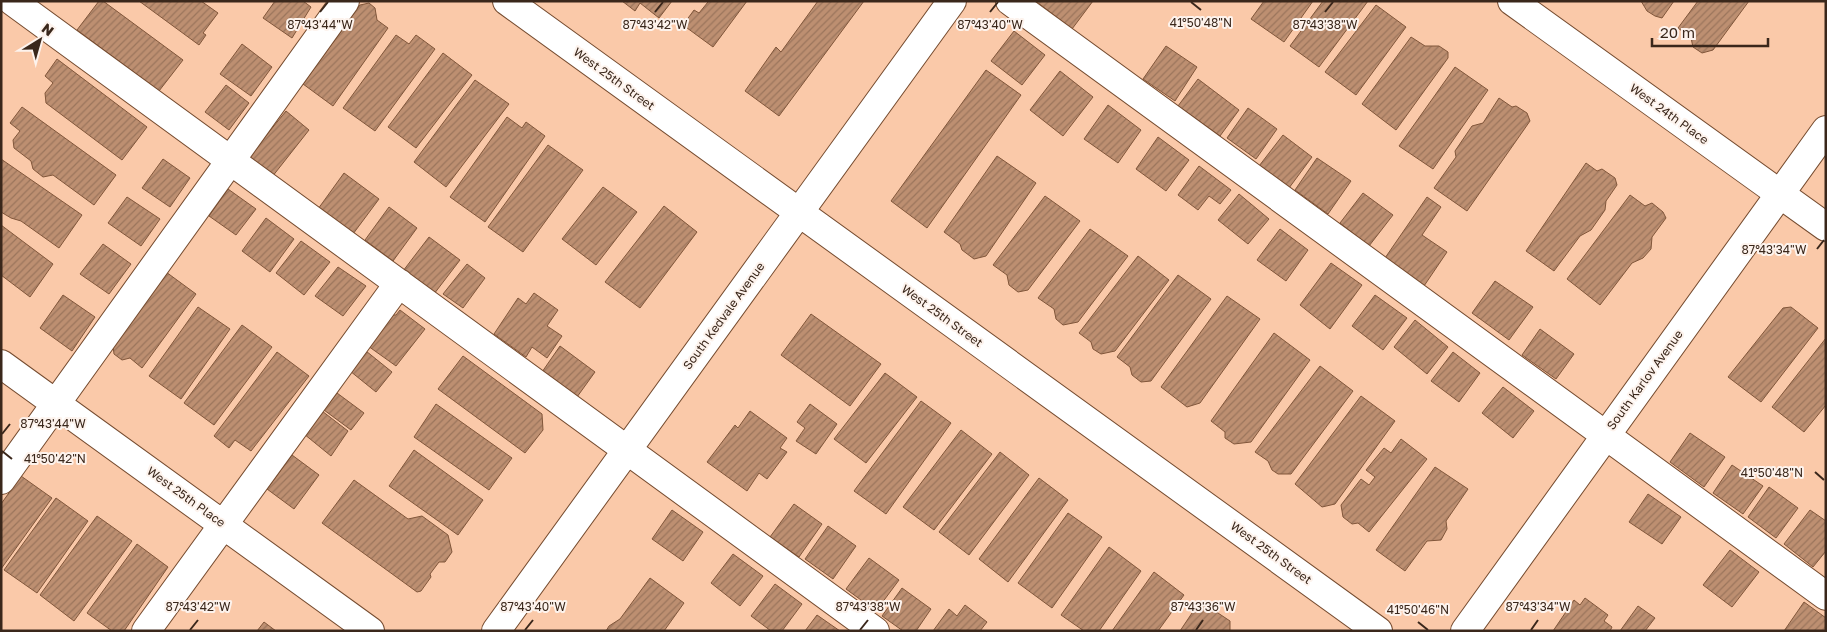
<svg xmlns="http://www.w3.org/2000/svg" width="1827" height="632" font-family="'Golos Text',sans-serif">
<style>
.building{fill:url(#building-hatch);stroke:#81563a}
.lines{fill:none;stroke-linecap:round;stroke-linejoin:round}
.minor-casing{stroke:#754b2f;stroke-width:30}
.minor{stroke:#fff;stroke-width:28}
.ticks{fill:none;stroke:#3a271b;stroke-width:2}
.labels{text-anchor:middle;stroke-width:4;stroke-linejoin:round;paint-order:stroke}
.street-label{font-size:12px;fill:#3a271b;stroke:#fdf3ed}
.ticks-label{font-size:12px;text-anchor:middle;fill:#3a271b;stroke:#fdf3ed;stroke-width:4;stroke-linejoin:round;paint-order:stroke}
</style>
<defs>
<pattern id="building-hatch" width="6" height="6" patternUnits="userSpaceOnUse" patternTransform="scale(1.25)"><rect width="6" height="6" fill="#bd8f71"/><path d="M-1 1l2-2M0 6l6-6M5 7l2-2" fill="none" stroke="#9b755c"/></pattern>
</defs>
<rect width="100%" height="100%" fill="#fac9a9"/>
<path class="building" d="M99 1H103L183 60 159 91 77 30Z
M139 1H201L218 13 203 33 206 35 199 45Z
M275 1H303L311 7 292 38 263 18Z
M622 1H672L659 18 640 3 635 11Z
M707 1H747L713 47 683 25 694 10 699 13 708 2Z
M818 1H864L779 116 745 91 776 47 781 52Z
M1038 1H1093L1072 29 1037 2Z
M1264 1H1313L1284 42 1251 19Z
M1323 1H1368L1319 67 1290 46Z
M1641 1H1674L1662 18 1655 16 1647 11Z
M1698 1H1749L1713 50 1702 53 1693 47 1691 38 1678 28Z
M369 3 375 8 377 20 388 28 333 106 303 84 360 5Z
M1376 5 1406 27 1356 95 1325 72Z
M1014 31 1045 55 1022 85 991 61Z
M396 35 409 44 416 35 435 49 375 131 343 108Z
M1411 37 1425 46H1439L1448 52V58L1396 130 1362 104Z
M242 44 272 67 251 96 220 74Z
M1166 46 1197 67 1175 101 1143 79Z
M443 53 472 75 416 148 388 127Z
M57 59 147 127 122 160 46 103 45 93 53 83 45 76Z
M1455 67 1488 90 1433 169 1399 146Z
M986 70 1021 95 927 228 891 201Z
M1060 71 1093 97 1063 136 1030 110Z
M1198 79 1239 110 1220 136 1178 106Z
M475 80 509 104 446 187 414 162Z
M226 85 249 103 229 130 205 112Z
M1499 98 1512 107 1516 106 1527 113 1530 121 1467 211 1434 188 1456 157 1455 151 1472 126 1483 123Z
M1108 105 1141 130 1118 163 1084 139Z
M22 107 116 175 94 205 53 175 43 177 33 169 31 161 14 148 13 140 20 131 10 123Z
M1248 108 1277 129 1256 159 1227 138Z
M286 111 309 130 272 177 248 158Z
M507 117 522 128 526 122 545 136 485 222 450 197Z
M1283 135 1312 157 1289 188 1259 166Z
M1158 137 1189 160 1166 191 1136 169Z
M548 145 583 170 523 252 488 227Z
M997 156 1036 183 986 256 974 259 962 250 960 244 944 232Z
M1317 158 1351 181 1328 214 1295 190Z
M1 159 82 215 59 248 21 221 11 218 1 212Z
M163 159 190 178 170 207 142 188Z
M1586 163 1597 171 1602 169 1615 178 1617 185 1606 201 1605 210 1591 230 1580 236 1554 271 1526 251Z
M1199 166 1231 190 1220 204 1209 196 1198 210 1178 195Z
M344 173 379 199 353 234 318 209Z
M603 187 637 212 596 265 562 239Z
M228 189 256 209 236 235 209 216Z
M1363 193 1393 215 1369 246 1340 223Z
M1239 194 1269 219 1248 244 1218 220Z
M1630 195 1645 206 1652 203 1663 212 1666 218 1652 237 1651 249 1643 258 1632 263 1600 305 1567 279Z
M1045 196 1080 221 1028 290 1018 292 1009 285 1007 275 993 265Z
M127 197 160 219 141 246 108 223Z
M1427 197 1441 207 1422 235 1447 252 1424 286 1385 258Z
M664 206 697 232 640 308 605 282Z
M389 207 417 228 393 261 365 240Z
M266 218 294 239 270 272 242 251Z
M1 225 53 264 30 297 1 275Z
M1090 229 1128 256 1078 322 1063 325 1056 319 1054 309 1038 298Z
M1280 229 1308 250 1286 281 1257 260Z
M429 237 460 260 434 294 403 271Z
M301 241 330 262 304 295 276 273Z
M103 244 131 264 109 294 80 274Z
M1138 256 1169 280 1115 351 1101 354 1093 349 1091 342 1079 333Z
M1331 263 1362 285 1330 329 1300 305Z
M467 264 485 278 463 308 443 294Z
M338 267 366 286 343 316 315 296Z
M166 272 196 294 142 368 130 358 122 360 114 354 113 346Z
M1178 275 1211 299 1151 381 1141 382 1132 375 1130 367 1117 357Z
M1495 281 1533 307 1509 340 1472 313Z
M534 293 558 310 547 326 562 336 547 358 532 347 526 357 494 334 518 298 526 304Z
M63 295 95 317 72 351 40 328Z
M1375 295 1407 318 1383 350 1352 326Z
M1227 296 1260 319 1200 403 1187 407 1161 387Z
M198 307 230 329 181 399 149 376Z
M1791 307 1818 328 1761 402 1728 377 1783 308Z
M400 310 425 329 396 366 368 346 391 315H396Z
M811 314 881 364 850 406 781 355Z
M1415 320 1448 347 1427 374 1394 347Z
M242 325 272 347 214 425 184 403Z
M1540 329 1574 354 1556 379 1522 355Z
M1274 333 1310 360 1251 442 1234 444 1225 438V432L1211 421Z
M1826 338V405L1804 432 1772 407Z
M560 346 595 372 577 397 542 372Z
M366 351 392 372 376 392 350 371Z
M277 352 309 376 251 451 235 440 229 448 214 436Z
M1453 352 1480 373 1459 402 1431 381Z
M463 356 542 414 543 430 525 453 438 389Z
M1320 366 1353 391 1291 474H1278L1272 470 1268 461 1255 452Z
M885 373 917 397 866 463 834 439Z
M1503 387 1534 411 1513 438 1482 413Z
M337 393 364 413 351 430 324 410Z
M1361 396 1395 421 1335 504 1322 507 1295 484Z
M921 401 951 423 886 514 854 491Z
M436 404 512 458 489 490 414 437Z
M810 404 837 424 816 454 796 441 805 428 797 422Z
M322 411 348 431 331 456 304 434Z
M750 411 787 438 780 448 787 452 767 479 759 473 747 491 707 462 735 425 738 428Z
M961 430 992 454 934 530 903 507Z
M1690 433 1725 457 1704 487 1670 462Z
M1401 439 1427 459 1369 532 1358 523 1352 524 1343 517 1341 505 1361 479 1369 485 1375 477 1366 470 1384 448 1391 453Z
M414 450 483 500 458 535 389 486Z
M1000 452 1029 475 969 555 939 532Z
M292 455 319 475 294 509 267 489Z
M1732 465 1763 486 1743 514 1713 493Z
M1435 467 1468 489 1446 521 1447 529 1441 540 1427 541 1405 571 1376 550Z
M21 476 52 498 1 569V504Z
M1039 478 1068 500 1008 582 979 559Z
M354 480 408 519 422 516 448 535 452 552 445 562H439L430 574 431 577 421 591 417 592 322 523Z
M1769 487 1798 508 1776 538 1748 517Z
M1648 494 1681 517 1662 544 1629 522Z
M56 498 88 521 37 593 4 570Z
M794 504 822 524 799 557 770 537Z
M672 510 703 532 683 561 652 539Z
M1810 510 1826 521V551L1813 567 1784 544Z
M1068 513 1102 537 1052 608 1018 583Z
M97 516 132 541 74 621 40 595Z
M828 526 856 546 833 579 805 559Z
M137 544 168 567 124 631H112L87 613Z
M1109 547 1141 571 1099 631H1084L1061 615Z
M1730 550 1759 572 1732 607 1703 585Z
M733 554 763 576 740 606 711 583Z
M869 558 899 580 876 611 846 589Z
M1154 572 1184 595 1158 631H1112Z
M650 578 684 603 664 631H606L609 626 620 619Z
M775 584 802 604 782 631H771L751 616Z
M902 588 931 609 916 631H903L882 616Z
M1585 598 1608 615 1604 621 1612 627 1610 631H1553L1574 600 1580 605Z
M1200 601 1230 621V631H1180Z
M1804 602 1826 618V631H1784Z
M965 605 987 622 980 631H933L949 609 957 616Z
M1638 606 1655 618 1645 631H1620Z
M817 615 840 631H805Z
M264 622 276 631H257Z"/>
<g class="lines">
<defs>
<path id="minor" d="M12 1 875 631
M507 1 1378 631
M1010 1 1826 596
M1512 1 1826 227
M1 364 370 631
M1 480 345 1
M146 631 399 283
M496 631 952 1
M1465 631 1826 130"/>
</defs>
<use href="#minor" class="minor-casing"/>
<use href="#minor" class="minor"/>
</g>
<path class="ticks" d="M1191 2 1201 10M320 12 328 2M655 12 663 2M990 12 998 2M1325 12 1333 2M1817 249 1824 240M2 434 10 424M2 451 12 459M1815 472 1824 480M1418 622 1428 630M190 630 198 620M525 630 533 620M860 630 868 620M1196 630 1203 620M1531 630 1538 620"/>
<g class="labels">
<g class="street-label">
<text transform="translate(614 79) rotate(36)" y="4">West 25th Street</text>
<text transform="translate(1669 114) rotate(36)" y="4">West 24th Place</text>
<text transform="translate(724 316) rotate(-54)" y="4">South Kedvale Avenue</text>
<text transform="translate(942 316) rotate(36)" y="4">West 25th Street</text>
<text transform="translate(1645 380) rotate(-54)" y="4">South Karlov Avenue</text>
<text transform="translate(186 497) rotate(36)" y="4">West 25th Place</text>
<text transform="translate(1271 553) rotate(36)" y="4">West 25th Street</text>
</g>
</g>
<g class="ticks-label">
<text x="1201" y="27">41°50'48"N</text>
<text x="320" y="29">87°43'44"W</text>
<text x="655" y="29">87°43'42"W</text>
<text x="990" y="29">87°43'40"W</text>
<text x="1325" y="29">87°43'38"W</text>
<text x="1774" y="254">87°43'34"W</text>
<text x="53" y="428">87°43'44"W</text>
<text x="55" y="463">41°50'42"N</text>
<text x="1772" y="477">41°50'48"N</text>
<text x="198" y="611">87°43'42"W</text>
<text x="533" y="611">87°43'40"W</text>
<text x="868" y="611">87°43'38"W</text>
<text x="1203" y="611">87°43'36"W</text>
<text x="1538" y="611">87°43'34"W</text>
<text x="1418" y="614">41°50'46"N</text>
</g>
<rect width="1827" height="632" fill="none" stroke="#3a271b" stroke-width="5"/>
<g transform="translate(40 40) rotate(37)" stroke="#fdf3ed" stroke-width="4" paint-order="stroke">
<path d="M0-4L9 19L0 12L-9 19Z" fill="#3a271b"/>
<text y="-8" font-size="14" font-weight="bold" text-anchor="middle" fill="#3a271b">N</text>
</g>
<path d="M1652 38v8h116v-8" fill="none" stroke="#3a271b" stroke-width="2.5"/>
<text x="1660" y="38" font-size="15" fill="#3a271b" stroke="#fdf3ed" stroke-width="4" paint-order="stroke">20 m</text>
</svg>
